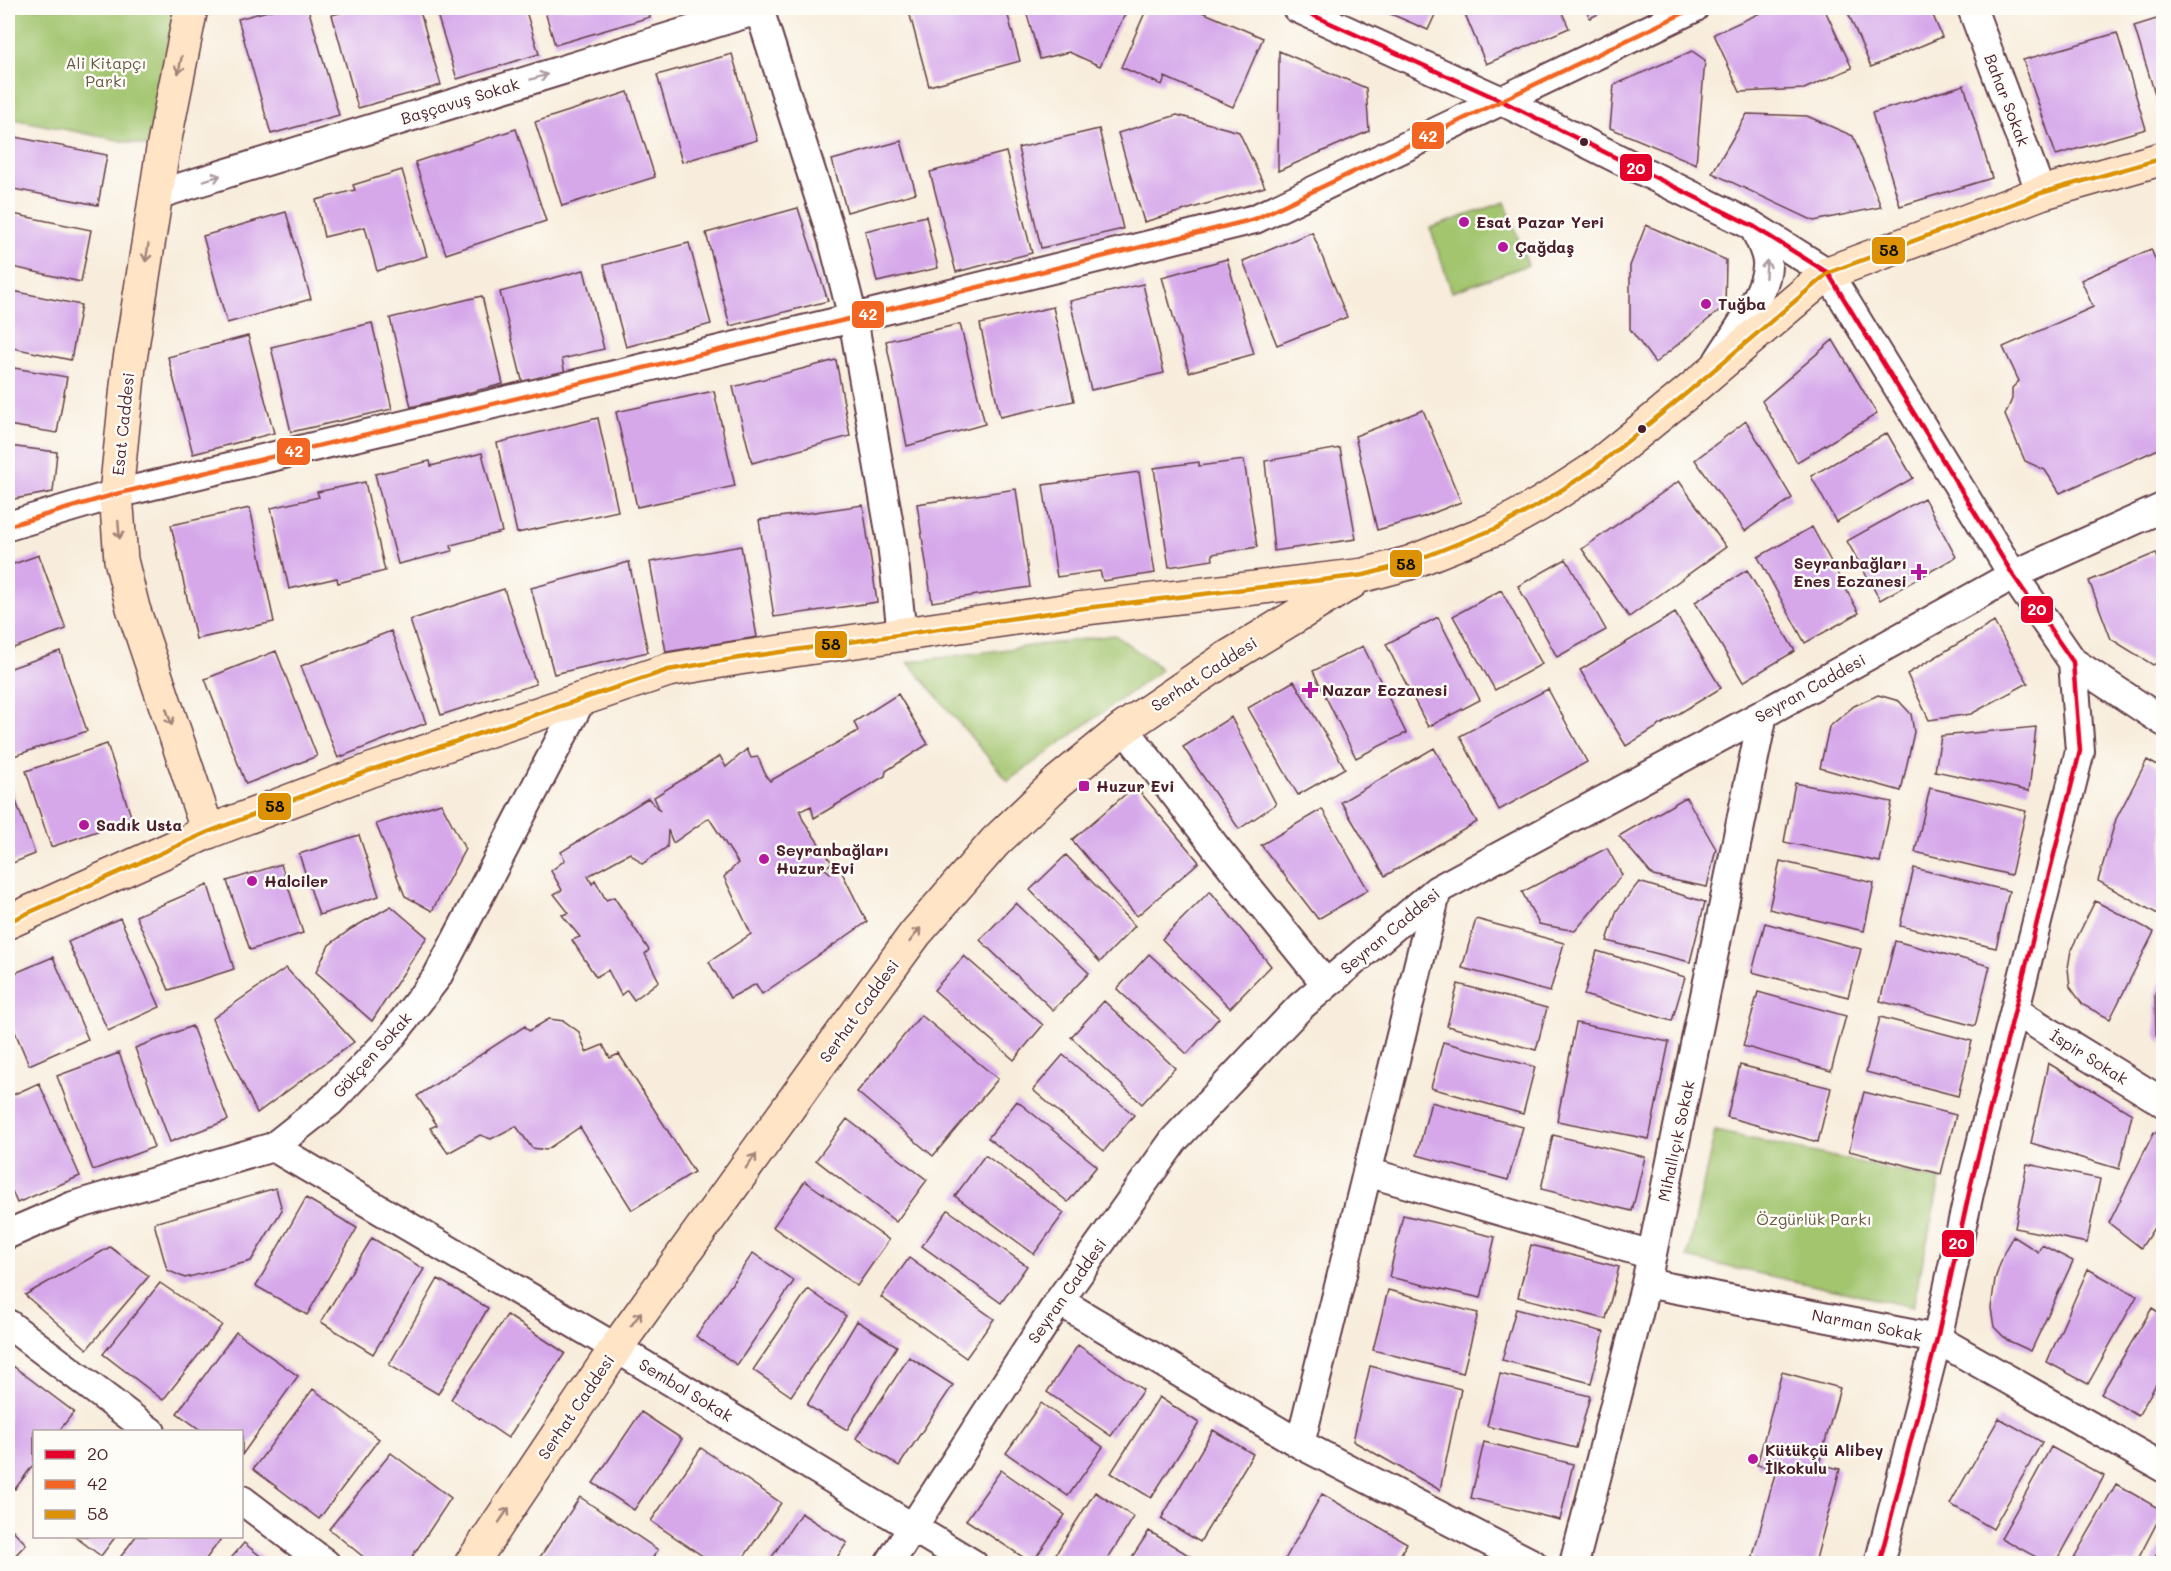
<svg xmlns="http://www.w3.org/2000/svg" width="2171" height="1571" font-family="Mali,sans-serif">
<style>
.green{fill:#a2c56e;stroke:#76724c;stroke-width:1.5}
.building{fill:#d6a8ea}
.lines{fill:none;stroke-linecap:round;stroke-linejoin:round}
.street-casing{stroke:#643e46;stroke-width:32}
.secondary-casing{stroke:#643e46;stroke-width:36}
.street{stroke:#fff;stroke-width:28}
.secondary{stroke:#ffe4c6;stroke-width:33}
.bus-1-casing{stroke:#fdfcf7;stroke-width:9}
.bus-2-casing{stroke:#fdfcf7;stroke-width:9}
.bus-3-casing{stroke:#fdfcf7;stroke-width:9}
.bus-1{stroke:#e4002b;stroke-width:4.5}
.bus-2{stroke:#f26522;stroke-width:4.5}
.bus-3{stroke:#dd9206;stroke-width:4.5}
.oneway{stroke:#a48278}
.oneway2{stroke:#ae9aa0}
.bus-dot{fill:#4a1f2b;stroke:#fdfcf7;stroke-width:2}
.poi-dot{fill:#b5179e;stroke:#fdfcf7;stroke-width:2}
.labels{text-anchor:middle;stroke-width:5;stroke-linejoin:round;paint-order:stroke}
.park-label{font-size:16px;fill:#695942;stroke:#fdfcf7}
.street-label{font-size:16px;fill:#4a1f2b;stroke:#fdfcf7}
.poi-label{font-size:16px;font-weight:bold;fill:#4a1f2b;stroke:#fdfcf7;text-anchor:start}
.line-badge{stroke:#fdfcf7;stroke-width:2}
.badge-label{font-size:16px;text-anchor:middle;font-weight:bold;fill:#fff}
.pale-badge-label{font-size:16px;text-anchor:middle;font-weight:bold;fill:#111}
</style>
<rect width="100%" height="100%" fill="#fdfcf7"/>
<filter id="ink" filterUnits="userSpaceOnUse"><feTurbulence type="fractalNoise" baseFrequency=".0167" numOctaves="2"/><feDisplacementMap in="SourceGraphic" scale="12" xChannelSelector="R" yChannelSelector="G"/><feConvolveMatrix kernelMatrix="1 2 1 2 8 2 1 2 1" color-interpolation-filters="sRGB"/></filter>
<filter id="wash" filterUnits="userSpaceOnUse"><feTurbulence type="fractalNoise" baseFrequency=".008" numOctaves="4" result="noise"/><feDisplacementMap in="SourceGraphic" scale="24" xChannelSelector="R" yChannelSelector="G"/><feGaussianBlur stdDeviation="1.35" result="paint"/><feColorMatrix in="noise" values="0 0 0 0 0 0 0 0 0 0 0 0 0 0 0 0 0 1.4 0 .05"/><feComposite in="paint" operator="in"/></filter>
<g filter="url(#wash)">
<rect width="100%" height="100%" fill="#f8eddc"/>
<path class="green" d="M8 8H231L189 19 163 149 8 118Z
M1505 202 1528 265 1452 292 1430 228Z
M1115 635 1153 662 1161 670 1008 781 908 662Z
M1715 1131 1940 1180 1913 1307 1687 1258Z"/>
<g id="blocks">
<path class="building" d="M279 8H308L339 115 271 134 238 19Z
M360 8H419L441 85 358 108 332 15Z
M435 8H525L539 54 457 79Z
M544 8H647L650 17 555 45Z
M908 8H1006L1020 61 929 86Z
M1025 8H1128L1100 66 1069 52 1040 59Z
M1147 8H1193L1263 38 1233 107 1165 77 1162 85 1121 67Z
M1377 8H1438L1428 30Z
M1477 8H1560L1569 28 1486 64 1465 14Z
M1585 8H1611L1590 18Z
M1771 8H1824L1852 68 1804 89 1740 92 1714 34Z
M1846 8H1930L1942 37 1871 67Z
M2163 17V120L2134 26Z
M2117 33 2146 129 2056 155 2023 60Z
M1279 51 1366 88 1369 131 1278 171Z
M1692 51 1705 60 1696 164 1610 128 1614 85Z
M732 54 757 140 682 162 657 75Z
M1964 85 1992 178 1900 206 1872 113Z
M628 92 655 177 562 206 535 122Z
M1747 114 1807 116 1853 136 1881 207 1814 221 1712 173Z
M1177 115 1239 132 1265 187 1144 222 1118 133Z
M516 129 546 221 446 254 415 162Z
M1099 129 1123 229 1041 248 1018 148Z
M15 137 107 155 98 205 8 188V176Z
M901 141 916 193 847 212 832 160Z
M1006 152 1032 253 956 272 930 172Z
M402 170 427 256 377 271 365 227 324 237 316 200 355 190 353 185Z
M798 208 828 301 730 326 706 233Z
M286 212 311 299 227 323 203 236Z
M8 213 91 230 81 282 8 266Z
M926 216 938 268 877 282 865 231Z
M1646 225 1726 260 1725 306 1655 363 1630 329V266Z
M1312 232 1347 317 1277 345 1243 261Z
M689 243 711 324 626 347 604 265Z
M2151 249 2163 278V447L2060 493 2045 470 2025 461 2005 415 2012 399V388L2019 381 2003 347 2093 307 2081 280Z
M1227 259 1254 354 1189 372 1162 277Z
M584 270 604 349 562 359 565 374 523 384 500 292Z
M1143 284 1164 373 1091 390 1070 301Z
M8 290 81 305 71 360 8 347Z
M482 296 503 384 411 407 390 318Z
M1053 307 1074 401 1000 417 980 324Z
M372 323 392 409 291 432 271 347Z
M960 324 985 424 907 446 886 341Z
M248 336 274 433 193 454 168 357Z
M1833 340 1877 414 1797 462 1762 401Z
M836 360 850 436 752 463 733 387Z
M8 367 67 377 57 433 8 425Z
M714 391 735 486 637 507 616 412Z
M1423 410 1461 502 1423 517 1377 530 1355 436Z
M598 418 618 511 517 533 497 443Z
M1746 421 1792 498 1745 531 1695 460Z
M1887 433 1913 478 1836 522 1811 476Z
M8 446 57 452 53 492 8 500Z
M1340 448 1356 539 1274 551 1265 461Z
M482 453 502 532 451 545 452 551 398 564 375 474 430 461 431 466Z
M1244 460 1257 547 1212 554 1213 560 1169 567 1154 468 1199 462V466Z
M1139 472 1155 573 1103 581 1100 571 1057 577 1043 485Z
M1679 481 1726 547 1629 617 1582 549Z
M365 482 385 571 338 583 337 578 289 589 271 508 319 497 317 492Z
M1016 489 1030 587 932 602 917 504Z
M1924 498 1956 557 1880 600 1847 541Z
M863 505 877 602 774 617 759 520Z
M250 508 274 622 196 639 171 525Z
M1812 527 1859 613 1805 643 1758 557Z
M741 546 757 637 666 652 650 562Z
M2156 553 2163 572V660L2153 665 2111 639 2089 581Z
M39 555 66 629 8 650V566Z
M1566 559 1606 630 1557 657 1518 586Z
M629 562 648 652 554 674 531 588Z
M1747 570 1795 651 1743 682 1695 602Z
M504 589 536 684 441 715 410 620Z
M1501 590 1542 664 1495 690 1453 616Z
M1675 613 1721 688 1626 746 1580 670Z
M1438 617 1480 700 1428 727 1386 644Z
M1994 622 2028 683 1971 714 1929 720 1907 674Z
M391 631 426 723 338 758 301 666Z
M1363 646 1406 733 1356 758 1313 671Z
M60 651 87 731 11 757 8 747V669Z
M276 651 317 756 246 784 205 679Z
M1294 681 1345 768 1298 795 1248 708Z
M1548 689 1587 762 1499 810 1460 736Z
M898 694 928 744 886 771 885 776 814 818 811 806 800 811 803 820 832 863 824 868 830 873 840 869 867 922 762 994 756 984 730 998 709 962 751 934 724 877 738 863 709 818 673 843 668 830 667 847 642 864 630 853 588 876 592 884 595 880 606 900 614 897 649 950 645 954 659 981 634 1000 627 990 621 995 608 970 596 977 572 940 580 937 562 915 569 913 554 894 562 890 551 871 565 860 561 852 648 798 660 811 654 797 720 756 726 767 747 749 751 758 758 757 766 776 770 781 858 731 854 722Z
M1878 695 1899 701 1911 714 1914 732 1901 791 1820 768 1829 727 1854 706Z
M1231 717 1276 804 1239 829 1183 747Z
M2036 727 2029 791 1935 771 1941 736Z
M107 744 132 819 51 847 26 771Z
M1434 748 1477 822 1385 876 1341 802Z
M2147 760 2163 769V917L2098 881 2116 819Z
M8 779 35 854 8 865Z
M1795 783 1892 802 1880 862 1784 842Z
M1135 786 1199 862 1137 916 1072 840Z
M1930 788 2026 811 2011 875 1915 852Z
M1686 797 1716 849 1707 887 1653 876 1619 836Z
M441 803 465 849 432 911 405 896 376 824Z
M1322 809 1368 890 1318 919 1261 845Z
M359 835 379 896 319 915 299 854Z
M1607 848 1622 875 1575 931 1539 924 1522 892Z
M1066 855 1135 926 1100 962 1030 890Z
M1780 861 1874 883 1864 931 1769 909Z
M281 864 303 933 250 950 227 881Z
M1914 868 2009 891 1996 948 1900 926Z
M1639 882 1705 902 1690 962 1607 941 1617 910Z
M208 885 234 969 169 990 136 916Z
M1210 891 1271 966 1230 1008 1162 939Z
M2095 901 2154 932 2110 1019 2083 1005 2070 987 2068 968 2071 950Z
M1016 903 1089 973 1053 1010 980 940Z
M391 906 427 937 372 1021 316 972 329 945 351 929Z
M120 918 160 1007 108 1031 68 942Z
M1476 919 1564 943 1550 992 1462 968Z
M1765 923 1861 949 1848 997 1752 972Z
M1895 941 1990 966 1975 1026 1880 1001Z
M1597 951 1685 977 1672 1021 1584 995Z
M1149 954 1219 1018 1187 1054 1117 989Z
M964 956 1043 1025 1014 1060 934 990Z
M53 957 88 1039 29 1065 8 1015V976Z
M286 968 354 1042 257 1113 212 1019Z
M2163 978V1045L2156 1036 2155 993Z
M1458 984 1547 1008 1536 1050 1447 1026Z
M1758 992 1846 1016 1831 1071 1743 1046Z
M1104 1001 1175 1068 1142 1104 1071 1037Z
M921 1015 998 1079 933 1156 857 1092Z
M1880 1017 1972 1041 1958 1096 1866 1072Z
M549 1019 564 1021 579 1032 586 1052 603 1045 610 1058 619 1054 694 1172 632 1210 580 1127 546 1150 532 1148 516 1126 491 1139 480 1135 448 1153 430 1128 437 1125 417 1096 525 1026 529 1031Z
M1576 1023 1669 1042 1649 1139 1557 1121Z
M192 1026 228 1120 170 1142 135 1048Z
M1443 1042 1535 1067 1523 1114 1431 1088Z
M119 1053 154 1147 93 1170 57 1076Z
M1063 1055 1134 1115 1104 1151 1033 1090Z
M2048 1063 2132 1114 2119 1169 2031 1143Z
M1740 1065 1831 1088 1818 1142 1727 1117Z
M39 1083 80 1176 17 1203 8 1181V1097Z
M1864 1092 1956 1115 1941 1174 1849 1151Z
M1017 1101 1097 1166 1068 1202 988 1138Z
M1431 1102 1523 1127 1508 1180 1417 1155Z
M847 1119 927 1180 896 1222 816 1160Z
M2154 1132 2163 1138V1214L2141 1248 2109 1223Z
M1553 1135 1645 1157 1632 1211 1541 1189Z
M985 1155 1064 1213 1034 1254 955 1196Z
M2027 1164 2100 1179 2087 1243 2015 1228Z
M805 1181 889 1240 857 1286 773 1227Z
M276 1188 282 1210 251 1261 185 1278 167 1270 154 1223Z
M306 1198 357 1228 307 1315 256 1286Z
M948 1210 1027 1266 1001 1303 922 1246Z
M1403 1215 1495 1237 1481 1298 1389 1277Z
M2013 1236 2038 1252 2042 1245 2073 1261 2031 1351 2007 1340 1994 1327 1991 1308 1995 1279 2005 1250Z
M372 1238 424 1269 373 1354 321 1322Z
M1531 1245 1619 1267 1606 1319 1518 1297Z
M110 1247 149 1276 87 1349 25 1295Z
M753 1253 794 1281 737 1365 696 1336Z
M909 1258 994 1319 966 1358 881 1297Z
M2088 1269 2137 1296 2088 1384 2047 1362Z
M438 1279 488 1308 438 1394 389 1365Z
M160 1283 222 1325 163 1400 103 1354Z
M808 1289 846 1316 791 1396 753 1370Z
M1388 1290 1478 1313 1463 1373 1373 1350Z
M2152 1308 2163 1315V1372L2138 1416 2101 1394Z
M1516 1309 1604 1332 1591 1383 1502 1360Z
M507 1315 565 1353 508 1438 451 1399Z
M857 1321 897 1346 847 1430 807 1405Z
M236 1332 298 1376 242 1455V1431H202L177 1413Z
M1078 1345 1143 1390 1111 1436 1047 1392Z
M909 1357 953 1385 899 1466 856 1438Z
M13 1366 74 1412 59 1431H34V1464L15 1489 8 1484V1373Z
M1370 1366 1461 1389 1440 1490 1353 1441Z
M1782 1372 1840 1388 1819 1464 1840 1469 1815 1563H1751L1776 1470 1757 1465Z
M1500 1374 1590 1396 1576 1448 1487 1426Z
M313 1389 379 1439 319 1519 253 1469Z
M1159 1397 1199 1423 1151 1498 1111 1473Z
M1041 1403 1103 1447 1068 1496 1006 1453Z
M641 1412 682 1439 634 1510 593 1483Z
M1999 1418 2042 1442 1993 1529 1950 1504Z
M1213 1430 1253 1454 1200 1542 1161 1519Z
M1484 1442 1573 1464 1560 1520 1471 1498Z
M2051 1447 2104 1476 2056 1563H2047L2001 1538Z
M701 1448 781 1503 740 1563H713L651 1521Z
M391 1453 451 1498 408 1563H371L329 1529Z
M1001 1470 1065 1515 1032 1563 966 1520Z
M2116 1484 2163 1511 2136 1563H2071Z
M1095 1492 1134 1517 1105 1563H1050Z
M1322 1494 1407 1543 1396 1563H1283Z
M580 1497 658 1550 649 1563H536Z
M801 1513 847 1543 833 1563H768Z
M8 1525 26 1544 8 1563Z
M1149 1531 1190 1556 1186 1563H1128Z
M74 1536H116L101 1556Z
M136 1536H223L203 1563H116Z
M244 1543 269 1563H227Z
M2163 1543V1563H2152Z"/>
</g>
</g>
<g filter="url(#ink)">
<use href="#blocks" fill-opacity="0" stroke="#643e46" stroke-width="1.5"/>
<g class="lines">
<defs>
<path id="street" d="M1297 8 1502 101 1753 226 1828 273 2013 575 2073 662 2080 751 1971 1184 1937 1339 1879 1564
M1972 8 2041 193
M759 9 833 240 853 318 892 543 902 635
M156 195 764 8
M1718 361C1733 336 1770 289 1767 261 1765 248 1759 237 1753 226
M8 526 116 494 853 318 1255 219 1694 8
M2073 662 2164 722
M1124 728 1217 849 1326 984
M2015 1011 2164 1103
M273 1147 616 1348 973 1564
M1367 1172 1652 1255
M8 1234 73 1206 273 1147 330 1102 388 1041 437 977 582 698
M1646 1283 1937 1339 2164 1468
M1059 1301 1300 1444 1533 1564
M8 1324 151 1432
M1300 1444 1437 890
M242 1500 326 1564
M889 1564 1059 1301 1174 1140 1300 1007 1437 890 1763 714 2013 575 2164 507
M1574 1564 1646 1283 1763 714"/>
<path id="secondary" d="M191 8 163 149 129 366 116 494 121 560 133 608 208 832
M8 922 208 832 371 770 668 670 739 658 1077 609 1364 575 1409 563 1497 528 1540 504 1591 471 1688 392 1828 273 2041 193 2164 158
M471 1564 616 1348 822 1061 915 934 995 842 1058 782 1124 728 1225 659 1352 582"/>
</defs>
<use href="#street" class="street-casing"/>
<use href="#secondary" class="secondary-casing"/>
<use href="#street" class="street"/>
<use href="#secondary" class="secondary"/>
<defs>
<path id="bus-1" d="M1297 8 1502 101 1753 226 1828 273 2013 575 2073 662 2080 751 1971 1184 1937 1339 1879 1564"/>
<path id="bus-2" d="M8 526 116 494 853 318 1255 219 1694 8"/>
<path id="bus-3" d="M8 922 208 832 371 770 668 670 739 658 1077 609 1364 575 1409 563 1497 528 1540 504 1591 471 1688 392 1828 273 2041 193 2164 158"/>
</defs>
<use href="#bus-1" class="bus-1-casing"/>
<use href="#bus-2" class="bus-2-casing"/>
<use href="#bus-3" class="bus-3-casing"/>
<use href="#bus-1" class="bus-1"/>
<use href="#bus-2" class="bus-2"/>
<use href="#bus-3" class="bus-3"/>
</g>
<defs><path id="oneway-shaft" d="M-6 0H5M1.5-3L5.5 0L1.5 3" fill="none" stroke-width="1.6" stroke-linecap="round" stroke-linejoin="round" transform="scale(1.5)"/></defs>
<g class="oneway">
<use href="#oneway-shaft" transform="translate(180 65) rotate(101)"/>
<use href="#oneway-shaft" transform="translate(147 253) rotate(99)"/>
<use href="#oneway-shaft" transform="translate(119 530) rotate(85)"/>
<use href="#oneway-shaft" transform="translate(169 717) rotate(71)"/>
<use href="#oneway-shaft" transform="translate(915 935) rotate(-52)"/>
<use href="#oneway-shaft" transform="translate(751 1161) rotate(-54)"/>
<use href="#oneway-shaft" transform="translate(636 1319) rotate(-54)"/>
<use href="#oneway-shaft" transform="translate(504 1515) rotate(-56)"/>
</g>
<g class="oneway2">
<use href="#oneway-shaft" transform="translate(539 77) rotate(-17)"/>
<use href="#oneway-shaft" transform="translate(212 178) rotate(-17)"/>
<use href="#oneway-shaft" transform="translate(1766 269) rotate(-86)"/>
</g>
</g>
<g class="bus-dot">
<circle cx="1584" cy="142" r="5"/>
<circle cx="1642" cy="429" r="5"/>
</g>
<g class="poi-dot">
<circle cx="1464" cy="222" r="6"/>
<circle cx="1503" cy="247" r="6"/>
<circle cx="1706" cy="304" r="6"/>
<path d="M1916 563h6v6h6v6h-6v6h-6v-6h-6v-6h6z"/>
<path d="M1307 681h6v6h6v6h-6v6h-6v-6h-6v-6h6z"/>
<rect x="1078" y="780" width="12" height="12" rx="3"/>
<circle cx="84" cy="825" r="6"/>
<circle cx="764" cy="859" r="6"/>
<circle cx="252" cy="881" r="6"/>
<circle cx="1753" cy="1459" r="6"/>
</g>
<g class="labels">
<g class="park-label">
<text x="106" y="69">Ali Kitapçı<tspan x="106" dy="18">Parkı</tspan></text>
<text x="1814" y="1225">Özgürlük Parkı</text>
</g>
<g class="street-label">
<text transform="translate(2007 100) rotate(69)" y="6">Bahar Sokak</text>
<text transform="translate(460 101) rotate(-17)" y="6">Başçavuş Sokak</text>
<text transform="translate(123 424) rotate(-84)" y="6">Esat Caddesi</text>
<text transform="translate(1204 674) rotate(-33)" y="6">Serhat Caddesi</text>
<text transform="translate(1810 688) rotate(-29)" y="6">Seyran Caddesi</text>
<text transform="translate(1390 931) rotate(-40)" y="6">Seyran Caddesi</text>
<text transform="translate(859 1011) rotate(-54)" y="6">Serhat Caddesi</text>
<text transform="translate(372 1055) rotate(-48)" y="6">Gökçen Sokak</text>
<text transform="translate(2089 1057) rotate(32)" y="6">İspir Sokak</text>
<text transform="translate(1676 1141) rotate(-78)" y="6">Mihallıçık Sokak</text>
<text transform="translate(1067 1291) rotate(-55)" y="6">Seyran Caddesi</text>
<text transform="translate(1867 1325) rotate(11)" y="6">Narman Sokak</text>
<text transform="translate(686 1390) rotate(31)" y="6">Sembol Sokak</text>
<text transform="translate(576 1407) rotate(-56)" y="6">Serhat Caddesi</text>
</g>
<g class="poi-label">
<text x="1476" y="228">Esat Pazar Yeri</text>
<text x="1515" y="253">Çağdaş</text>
<text x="1718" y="310">Tuğba</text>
<text x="1907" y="569" text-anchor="end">Seyranbağları<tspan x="1907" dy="18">Enes Eczanesi</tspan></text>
<text x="1322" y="696">Nazar Eczanesi</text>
<text x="1096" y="792">Huzur Evi</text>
<text x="96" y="831">Sadık Usta</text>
<text x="776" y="856">Seyranbağları<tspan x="776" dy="18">Huzur Evi</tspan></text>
<text x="264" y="887">Halciler</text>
<text x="1765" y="1456">Kütükçü Alibey<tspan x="1765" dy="18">İlkokulu</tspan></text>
</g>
</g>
<g class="line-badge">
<rect x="1411" y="121" width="34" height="29" rx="6" fill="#f26522"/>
<rect x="1619" y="153" width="34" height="29" rx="6" fill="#e4002b"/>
<rect x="1871" y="236" width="35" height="29" rx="6" fill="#dd9206"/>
<rect x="851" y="300" width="34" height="29" rx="6" fill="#f26522"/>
<rect x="276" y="437" width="35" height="29" rx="6" fill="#f26522"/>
<rect x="1389" y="549" width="34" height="29" rx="6" fill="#dd9206"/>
<rect x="2020" y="595" width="34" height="29" rx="6" fill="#e4002b"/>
<rect x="814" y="630" width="34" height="29" rx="6" fill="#dd9206"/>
<rect x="257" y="792" width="35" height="29" rx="6" fill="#dd9206"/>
<rect x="1941" y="1229" width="34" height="29" rx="6" fill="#e4002b"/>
</g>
<g class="badge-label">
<text x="1428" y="142">42</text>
<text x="1636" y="174">20</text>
<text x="868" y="320">42</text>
<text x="294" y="457">42</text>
<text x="2037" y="615">20</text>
<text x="1958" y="1249">20</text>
</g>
<g class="pale-badge-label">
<text x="1889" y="256">58</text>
<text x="1406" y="570">58</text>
<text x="831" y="650">58</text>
<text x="275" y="812">58</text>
</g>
<rect width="2171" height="1571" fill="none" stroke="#fdfcf7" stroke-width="30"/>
<rect x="33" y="1430" width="210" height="108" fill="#fdfcf7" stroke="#b5a4a5" stroke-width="1.5"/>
<rect x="45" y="1450" width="30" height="9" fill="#e4002b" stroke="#b5a4a5" stroke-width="1.5"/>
<text x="87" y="1460" font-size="18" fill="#4a1f2b">20</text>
<rect x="45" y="1480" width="30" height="9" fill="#f26522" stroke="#b5a4a5" stroke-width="1.5"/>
<text x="87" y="1490" font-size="18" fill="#4a1f2b">42</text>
<rect x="45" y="1510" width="30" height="9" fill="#dd9206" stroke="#b5a4a5" stroke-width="1.5"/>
<text x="87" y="1520" font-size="18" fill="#4a1f2b">58</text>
</svg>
